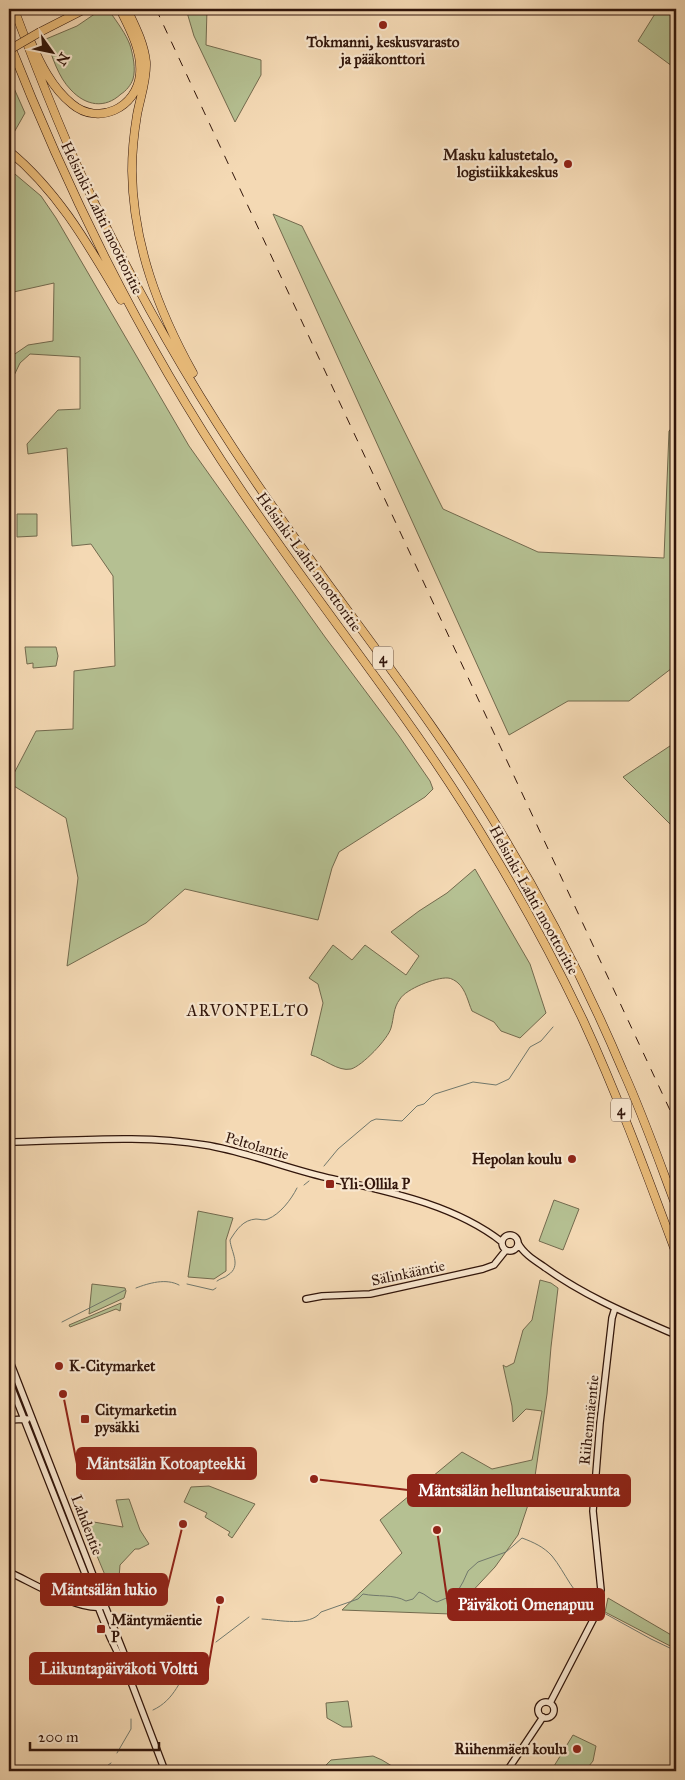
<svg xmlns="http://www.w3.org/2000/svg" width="685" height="1780" font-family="'IM FELL Great Primer',serif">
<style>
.green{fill:#b5c092;stroke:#736a4e}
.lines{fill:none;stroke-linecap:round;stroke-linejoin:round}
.stream{stroke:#71786c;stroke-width:1}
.secondary-casing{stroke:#31150a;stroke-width:8}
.highway-casing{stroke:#31150a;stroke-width:9}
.secondary{stroke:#f8e6ce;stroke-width:5.5}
.highway{stroke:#eabc7a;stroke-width:8}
.rail{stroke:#31150a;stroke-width:1;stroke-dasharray:9 9;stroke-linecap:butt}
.highway-bridge-casing{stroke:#31150a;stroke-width:9;stroke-linecap:butt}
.highway-bridge{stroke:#eabc7a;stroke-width:8}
.poi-dot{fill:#8f2418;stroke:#f8e6ce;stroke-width:2}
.labels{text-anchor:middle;stroke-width:4.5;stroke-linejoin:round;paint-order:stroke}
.shield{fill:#f8e6ce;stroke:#6d5445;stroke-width:1}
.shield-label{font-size:14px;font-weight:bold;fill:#31150a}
.poi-label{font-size:15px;font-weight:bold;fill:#31150a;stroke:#f8e6ce;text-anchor:start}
.street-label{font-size:15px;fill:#31150a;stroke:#f8e6ce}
.neighbourhood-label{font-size:16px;letter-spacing:1px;fill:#31150a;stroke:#f8e6ce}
.leader{fill:none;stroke:#8f2418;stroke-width:2}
.callout-dot{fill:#8f2418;stroke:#f8e6ce;stroke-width:2}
.callout{fill:#8f2418;stroke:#8f2418;stroke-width:2}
.callout-label{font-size:16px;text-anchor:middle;font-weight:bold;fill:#fff}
</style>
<rect width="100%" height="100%" fill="#f4d9b4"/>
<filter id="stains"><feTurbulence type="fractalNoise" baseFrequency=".004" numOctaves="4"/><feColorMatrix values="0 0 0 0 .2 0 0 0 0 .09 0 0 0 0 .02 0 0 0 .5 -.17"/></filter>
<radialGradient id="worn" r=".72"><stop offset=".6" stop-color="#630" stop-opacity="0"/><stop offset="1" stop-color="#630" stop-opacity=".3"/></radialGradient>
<path class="green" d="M186 9H207L206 45 261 60V75L235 122 194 36Z
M658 9H676V69L638 41Z
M99 11 110 12C117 22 126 34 130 45 133 55 136 69 133 79 131 85 126 91 121 94 105 109 86 106 71 90 58 77 52 56 46 39L77 26Z
M9 77 25 113 12 136H9Z
M9 169 41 196 56 218 189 446 325 637 399 736 430 781 433 789 425 797 339 852 332 868 318 920 185 889 146 923 67 966 78 878 66 818 9 783 36 731 73 729 74 671 115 666 113 576 91 544 72 546 67 448 28 454 27 444 58 410 80 409V357L30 354 20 363 9 386V358L28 345 53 341 54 283 9 293Z
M273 214 302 226 443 509 538 552 664 558 669 431 676 423V665L629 701H568L509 735Z
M17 514H37V536L17 537Z
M25 647H56L58 656 56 666 33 668V663L27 664Z
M676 742V830L623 777Z
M475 869 530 964 546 1013 520 1038 501 1031 494 1022 472 1011C468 1002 466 990 458 983 456 981 451 978 448 978 436 977 406 989 400 999 393 1008 394 1018 391 1028 388 1039 362 1066 351 1069 338 1072 323 1058 311 1055L323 1003 318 984 309 978 333 945 352 960 365 945 406 975 419 956 391 932 419 911 447 893Z
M554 1200 579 1209 563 1250 539 1241Z
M198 1211 233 1218 226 1240V1271L214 1279 188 1277Z
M540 1280 551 1283 558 1288 551 1347 547 1394 533 1490 518 1535 495 1567 451 1614 342 1610 402 1553 380 1520 462 1452 492 1469 532 1460 542 1411 526 1409 513 1422 512 1406 503 1365 506 1367 514 1363 523 1330 532 1320Z
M92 1284 125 1288 126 1291 124 1298 89 1314Z
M121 1303 120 1311 116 1309 70 1327 69 1325Z
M209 1486 255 1504 232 1538 228 1535 230 1532 205 1517 207 1513 184 1502 191 1487Z
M129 1499 140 1530 149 1544 139 1549H135L120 1565 119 1578 124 1589 110 1587 82 1520 123 1527 116 1500Z
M608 1598 673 1636 676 1632V1649L605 1612Z
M348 1701 352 1727H343L327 1718 326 1703Z
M573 1735 596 1746 593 1761 585 1771H551Z
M373 1756 382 1760 400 1771H320L331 1760Z"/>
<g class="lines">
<path class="stream" d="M324 1166 338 1149 371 1121 376 1119 402 1121 417 1106 424 1104 432 1096 435 1094 473 1082 496 1085 509 1079 530 1047 541 1041 553 1027
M304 1185 309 1181
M217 1281C221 1278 225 1278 228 1275 242 1266 231 1252 230 1240 237 1229 243 1220 256 1219 260 1219 264 1221 268 1219 280 1214 291 1200 297 1188
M187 1284 213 1290 216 1288
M136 1288C149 1283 166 1278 179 1285
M62 1322 125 1290
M604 1613 651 1639 676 1651
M262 1619C279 1620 310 1627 321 1612L358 1599 363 1594C377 1597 394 1594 406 1601L413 1599 419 1592C426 1594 430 1600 437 1602L456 1594 463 1582 468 1571 478 1562 506 1552 522 1538C533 1542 544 1547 552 1556 566 1573 573 1596 593 1607
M216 1642 249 1617
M153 1710C175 1700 180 1679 193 1661
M117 1753 131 1729V1719
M100 1771 111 1763"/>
<defs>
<path id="secondary" d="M9 1142C74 1141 140 1134 205 1145 249 1152 290 1170 333 1179 390 1192 455 1205 502 1242
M502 1243a8 8 0 1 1 16 0a8 8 0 1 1-16 0Z
M518 1243C523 1253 534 1260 543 1266 584 1296 630 1315 676 1335
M306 1299 322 1296 370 1294 483 1269 494 1265 506 1250
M9 1359 105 1606 125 1656 127 1669
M9 1381 110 1637 128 1674 165 1771
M9 1420 27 1419
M9 1572C31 1582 79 1611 101 1607
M538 1710a8 8 0 1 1 16 0a8 8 0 1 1-16 0Z
M550 1703 593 1620 601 1590 593 1511 600 1423 612 1318 615 1308
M507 1771 543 1717"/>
<path id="highway" d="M14 9C38 73 63 138 93 200 139 295 192 388 251 475 332 596 426 707 500 831 547 908 588 988 623 1071 643 1115 659 1161 676 1206
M127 9C135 26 144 43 146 62 147 80 140 98 137 115 134 133 132 152 132 171 133 244 158 310 193 373
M40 32 85 9
M30 40C40 63 52 88 72 104 98 126 137 108 140 74 142 51 130 29 120 9
M9 42C70 197 145 348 239 487 321 609 415 721 490 848 524 904 555 961 583 1020 618 1096 647 1175 676 1253
M9 151C58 191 89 246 121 300"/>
</defs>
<use href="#secondary" class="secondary-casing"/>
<use href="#highway" class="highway-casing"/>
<use href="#secondary" class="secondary"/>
<use href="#highway" class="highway"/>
<path class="rail" d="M156 9 676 1123"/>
<defs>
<path id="highway-bridge" d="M9 50 40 32"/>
</defs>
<use href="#highway-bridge" class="highway-bridge-casing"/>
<use href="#highway-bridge" class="highway-bridge"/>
</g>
<g class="poi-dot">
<circle cx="383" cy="25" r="5"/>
<circle cx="568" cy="164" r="5"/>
<circle cx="572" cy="1159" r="5"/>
<rect x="325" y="1179" width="10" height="10" rx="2.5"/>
<circle cx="59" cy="1366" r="5"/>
<rect x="80" y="1414" width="10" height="10" rx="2.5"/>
<rect x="96" y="1624" width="10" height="10" rx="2.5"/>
<circle cx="577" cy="1749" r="5"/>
</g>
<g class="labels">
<g class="shield">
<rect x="373" y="646.5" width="20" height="23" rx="4"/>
<rect x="611" y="1098.5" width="20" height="23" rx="4"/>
</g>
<g class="shield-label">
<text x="383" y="663">4</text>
<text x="621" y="1115">4</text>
</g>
<g class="poi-label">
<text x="383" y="47" text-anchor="middle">Tokmanni, keskusvarasto<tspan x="383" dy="17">ja pääkonttori</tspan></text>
<text x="558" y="160" text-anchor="end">Masku kalustetalo,<tspan x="558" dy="17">logistiikkakeskus</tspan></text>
<text x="562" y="1164" text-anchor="end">Hepolan koulu</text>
<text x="340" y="1189">Yli-Ollila P</text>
<text x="69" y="1371">K-Citymarket</text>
<text x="95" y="1415">Citymarketin<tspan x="95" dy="17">pysäkki</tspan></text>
<text x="111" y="1625">Mäntymäentie<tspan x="111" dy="17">P</tspan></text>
<text x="567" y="1754" text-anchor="end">Riihenmäen koulu</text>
</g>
<g class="street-label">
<text transform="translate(102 218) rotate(64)" y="5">Helsinki-Lahti moottoritie</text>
<text transform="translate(309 562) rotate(54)" y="5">Helsinki-Lahti moottoritie</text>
<text transform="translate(534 900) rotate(61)" y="5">Helsinki-Lahti moottoritie</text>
<text transform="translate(257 1146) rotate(16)" y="5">Peltolantie</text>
<text transform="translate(408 1273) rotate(-12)" y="5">Sälinkääntie</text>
<text transform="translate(589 1420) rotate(-84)" y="5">Riihenmäentie</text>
<text transform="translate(87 1525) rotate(69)" y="5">Lahdentie</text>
</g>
<g class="neighbourhood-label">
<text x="248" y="1016">ARVONPELTO</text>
</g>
</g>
<path class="leader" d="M63 1394L77 1464M314 1479L408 1490M183 1524L167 1589M437 1530L448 1605M220 1600L208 1669"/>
<g class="callout-dot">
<circle cx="63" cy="1394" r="5"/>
<circle cx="314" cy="1479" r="5"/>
<circle cx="183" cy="1524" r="5"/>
<circle cx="437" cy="1530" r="5"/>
<circle cx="220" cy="1600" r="5"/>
</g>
<g class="callout">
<rect x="77" y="1448" width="179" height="31" rx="5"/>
<rect x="408" y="1475" width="222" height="31" rx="5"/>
<rect x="41" y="1574" width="126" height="31" rx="5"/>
<rect x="448" y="1589" width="156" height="31" rx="5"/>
<rect x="30" y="1653" width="178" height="31" rx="5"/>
</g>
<g class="callout-label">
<text x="166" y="1469">Mäntsälän Kotoapteekki</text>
<text x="519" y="1496">Mäntsälän helluntaiseurakunta</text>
<text x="104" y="1595">Mäntsälän lukio</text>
<text x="526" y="1610">Päiväkoti Omenapuu</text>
<text x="119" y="1674">Liikuntapäiväkoti Voltti</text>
</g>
<rect width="685" height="1780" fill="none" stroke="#f4d9b4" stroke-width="30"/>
<rect x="10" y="10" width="665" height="1760" fill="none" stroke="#31150a" stroke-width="2.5"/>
<rect x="15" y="15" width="655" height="1750" fill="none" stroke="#31150a"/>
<g transform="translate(52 52) rotate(123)" stroke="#f8e6ce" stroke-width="4" paint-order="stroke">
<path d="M0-4L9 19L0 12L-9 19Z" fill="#31150a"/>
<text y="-8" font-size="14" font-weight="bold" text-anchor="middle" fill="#31150a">N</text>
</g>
<path d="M30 1742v8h129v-8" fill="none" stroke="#31150a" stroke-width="2.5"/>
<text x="38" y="1742" font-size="15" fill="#31150a" stroke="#f8e6ce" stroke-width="4" paint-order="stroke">200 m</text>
<rect width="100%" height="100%" filter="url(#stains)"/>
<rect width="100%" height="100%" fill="url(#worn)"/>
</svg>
